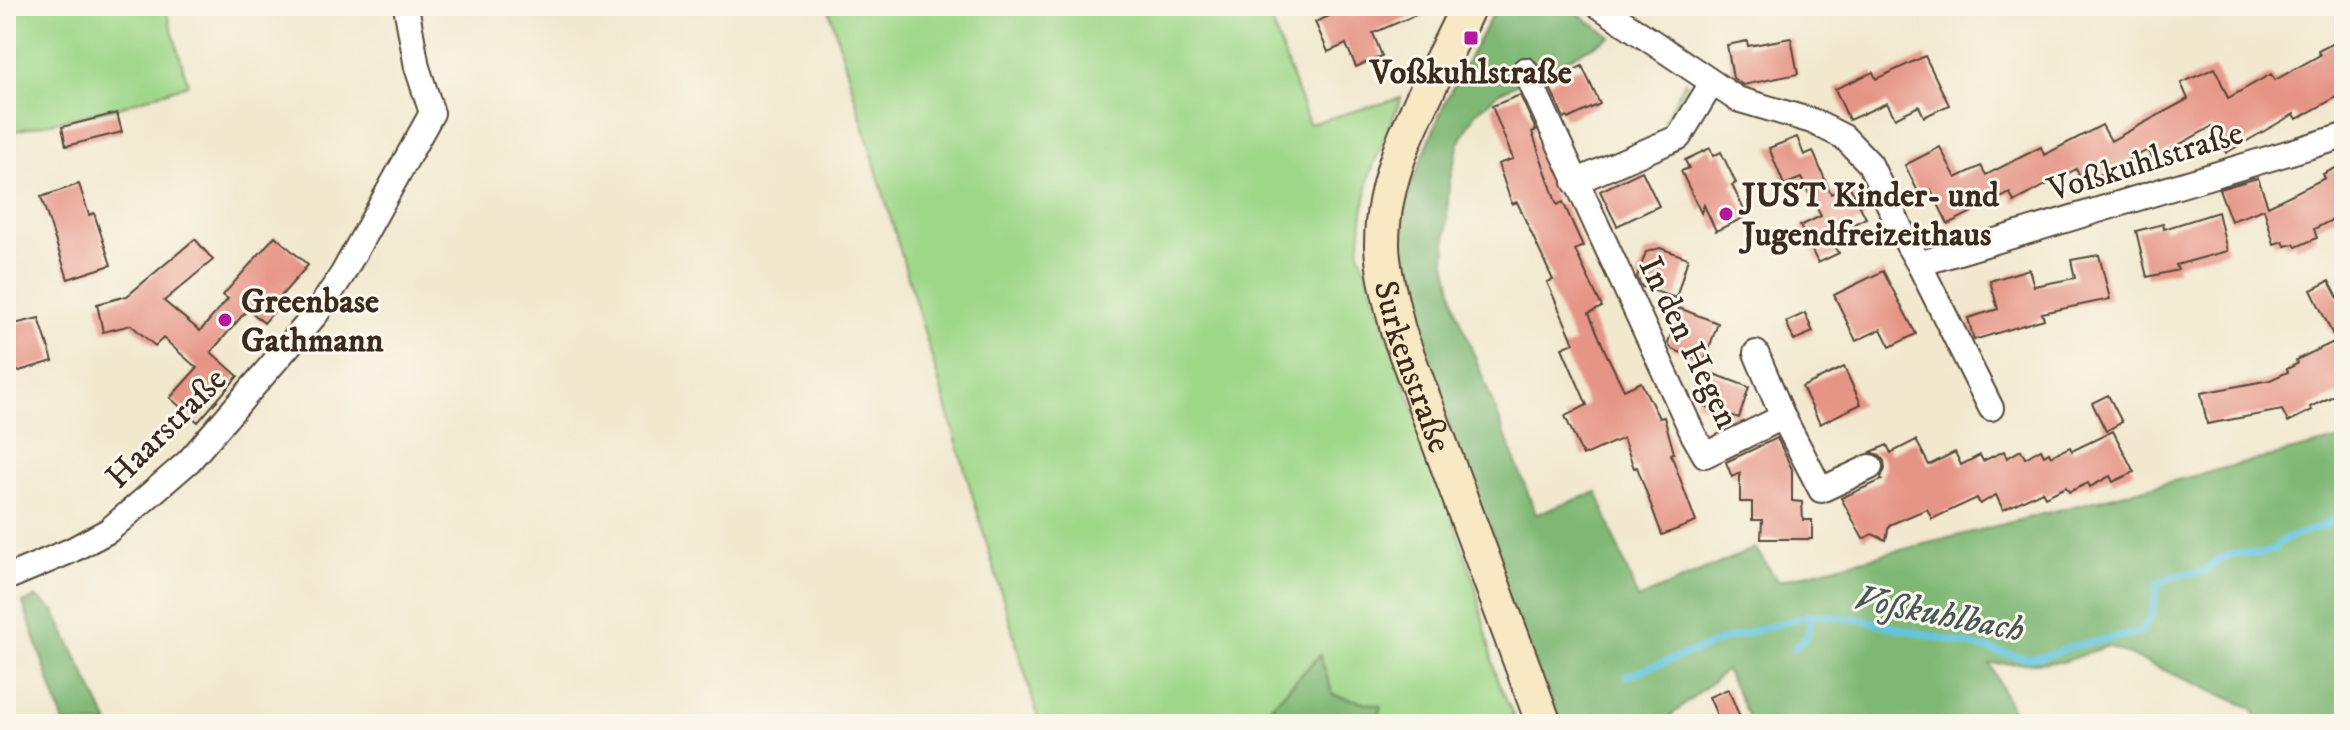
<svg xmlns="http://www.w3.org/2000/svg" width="2350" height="730" font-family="'IM FELL DW Pica',serif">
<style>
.green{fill:#9fd789;stroke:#6d8054;stroke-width:2}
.forest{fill:#7fb875;stroke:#5d714a;stroke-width:2}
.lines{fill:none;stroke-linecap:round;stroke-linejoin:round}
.stream{stroke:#62c5e0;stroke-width:7}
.building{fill:#e69485}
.street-casing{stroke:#564638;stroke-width:28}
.secondary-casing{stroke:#564638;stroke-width:38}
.street{stroke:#fff;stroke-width:24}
.secondary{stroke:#f8e8c3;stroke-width:34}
.poi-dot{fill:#b5179e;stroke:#fbf7ec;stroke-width:3}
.labels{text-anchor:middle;stroke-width:6;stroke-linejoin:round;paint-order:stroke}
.poi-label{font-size:34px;font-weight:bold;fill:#3b2a1e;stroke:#fbf7ec;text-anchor:start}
.street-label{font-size:34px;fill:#3b2a1e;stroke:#fbf7ec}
.water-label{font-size:36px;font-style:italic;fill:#475858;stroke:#fbf7ec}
</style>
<rect width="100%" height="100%" fill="#fbf7ec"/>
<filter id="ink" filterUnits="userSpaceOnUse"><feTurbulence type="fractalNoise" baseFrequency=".0125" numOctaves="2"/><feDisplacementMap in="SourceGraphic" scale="16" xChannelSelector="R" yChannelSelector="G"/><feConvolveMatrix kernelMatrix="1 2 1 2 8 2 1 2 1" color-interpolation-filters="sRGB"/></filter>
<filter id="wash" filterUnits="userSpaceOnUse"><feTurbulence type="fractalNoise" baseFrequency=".006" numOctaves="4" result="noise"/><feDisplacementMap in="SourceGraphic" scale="32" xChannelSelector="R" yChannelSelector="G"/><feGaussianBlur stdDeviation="1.8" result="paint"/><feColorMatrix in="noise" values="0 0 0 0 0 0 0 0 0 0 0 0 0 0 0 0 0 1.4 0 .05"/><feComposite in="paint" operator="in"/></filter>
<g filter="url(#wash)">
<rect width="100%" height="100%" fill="#f1e8ce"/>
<path class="green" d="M6 6H165L188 84 117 108 6 133Z
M828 6H1266L1309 124 1401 98 1369 176 1362 219 1359 252 1474 580 1496 677 1517 724H1377L1380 706 1333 695 1319 656 1254 724H1040Z
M1685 81 1693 102 1678 126 1669 130 1664 121Z"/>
<path class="forest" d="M1497 6H1568L1611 37 1498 93 1476 113 1459 143 1449 182 1445 258 1457 311 1536 514 1597 492 1638 599 1755 548 1778 581 2344 438V724H2260L2252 708 2108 646 2063 662 1990 664 2019 724H1752L1726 670 1661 724H1562L1517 625 1396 269 1411 185 1445 102Z
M36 597 54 611 109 724H64L23 603Z
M1320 655 1333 695 1381 706 1377 724H1254Z"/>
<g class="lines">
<path class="stream" d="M1794 649 1808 635 1811 615
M1627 676 1729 638 1811 615 1858 619 2029 659C2043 657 2057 654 2069 647L2141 632 2152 615 2158 583 2174 576 2205 571 2219 559 2241 553 2261 554 2273 550 2281 541 2325 525 2344 516"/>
</g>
<g id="blocks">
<path class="building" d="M1353 6H1437L1373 33 1382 56 1356 67 1346 44 1328 52 1315 22Z
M1791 38 1798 74 1743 85 1733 78 1727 45 1747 41 1748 46Z
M2344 38V93L2297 119 2294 114 2226 153 2211 127 2153 159 2148 150 2083 183 2076 169 2014 202 2010 193 1948 224 1931 190 1920 196 1905 165 1940 147 1956 178 1981 166 1986 175 2041 147 2044 155 2102 125 2111 141 2188 99 2181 83 2215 68 2228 98 2271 74 2275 80 2320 55 2318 51Z
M1925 56 1949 105 1924 117 1919 106 1895 118 1887 103 1849 120 1835 89 1873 72 1876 79Z
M1582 66 1600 104 1568 119 1567 117 1564 118 1548 83Z
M1520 95 1536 130 1532 132 1557 205 1563 202 1583 246 1575 250 1602 307 1589 313 1605 351 1624 390 1641 382 1659 418 1664 417 1674 453 1671 454 1696 522 1662 535 1637 467 1634 468 1623 438 1583 456 1565 416 1587 405 1562 348 1574 343 1547 282 1553 280 1517 202 1512 204 1498 164 1513 159 1492 106Z
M117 113 122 132 66 146 62 127Z
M1797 137 1804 155 1813 151 1831 194 1849 185 1866 218 1830 236 1839 253 1818 263 1800 226 1821 216 1801 178 1784 185 1769 148Z
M1710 148 1713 156 1721 152 1736 183 1732 185 1747 216 1716 231 1704 205 1701 213 1681 171 1689 168 1685 160Z
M2344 164V216L2343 214 2314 229 2317 238 2296 247 2294 244 2285 246 2283 241 2274 244 2264 209 2231 221 2219 189 2258 178 2268 206 2325 178 2323 174Z
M1642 171 1659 206 1617 226 1600 191Z
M79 184 89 215 94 213 111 265 68 279 41 197Z
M2218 212 2227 251 2176 265 2178 270 2147 277 2136 231 2163 224 2164 229Z
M275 236 308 265 274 304 278 307 264 323 248 309 211 352 238 376 198 422 170 398 197 368 163 338 155 346 131 325 103 332 97 304 127 296 195 239 213 260 164 301 200 331 228 299 223 295Z
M1660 248 1688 258 1676 298 1642 287 1637 277 1646 252Z
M2099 255 2110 299 2042 313 2044 319 1974 340 1968 318 1998 309 1990 281 2029 269 2034 286 2075 278 2071 260Z
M1883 271 1916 334 1890 347 1881 329 1856 341 1834 295Z
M2329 281 2338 298 2344 294V391L2310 407 2312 410 2288 422 2282 410 2207 424 2201 393 2270 380 2288 372 2287 369 2297 364 2296 360 2336 341 2311 290Z
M1679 308 1718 323 1704 362 1672 349 1668 343Z
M1805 313 1813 332 1794 340 1786 322Z
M39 318 53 361 6 375V326Z
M1844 367 1861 404 1820 424 1802 387Z
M1706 371 1749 387 1739 418 1695 403Z
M2108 395 2122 422 2106 431 2092 403Z
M2113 431 2134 472 2113 482 2110 476 2090 487 2088 483 2069 492 2066 487 2045 497 2042 491 2003 510 1996 495 1980 504 1977 498 1932 519 1927 509 1889 525 1886 540 1872 534 1863 539 1841 498 1882 480 1881 477 1885 469 1884 461 1879 455 1871 452 1887 445 1891 453 1916 440 1929 465 1955 452 1961 465 1980 455 1983 461 2004 451 2007 458 2021 450 2025 458 2041 449 2044 455 2049 452 2051 456 2070 447 2072 451Z
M1777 438 1792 469V501L1802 502 1803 520H1812V539H1761L1762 520H1752V502H1740V473L1732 477 1726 462Z
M1728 689 1743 724H1721L1709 697Z"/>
</g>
</g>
<g filter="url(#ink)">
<use href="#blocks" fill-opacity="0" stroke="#564638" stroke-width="2"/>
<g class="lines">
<defs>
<path id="street" d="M1599 6 1737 99 1812 121 1844 137 1870 164 1908 245 1919 264 2344 136
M1525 70 1694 436 1705 455 1783 417 1821 490 1870 467
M1575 182 1679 137 1712 83
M1919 264 1991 408
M1756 353 1783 417
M6 578 70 551 108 531 189 461 316 314 342 275 432 113 417 67 406 6"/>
<g id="secondary">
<path id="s1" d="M1468 6C1434 83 1381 160 1382 246 1383 275 1392 303 1398 331L1544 724"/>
</g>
</defs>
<use href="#street" class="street-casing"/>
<use href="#secondary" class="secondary-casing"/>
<use href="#street" class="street"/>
<use href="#secondary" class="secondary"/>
</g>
</g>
<g class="poi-dot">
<rect x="1463" y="30" width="16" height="16" rx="4"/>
<circle cx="1726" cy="214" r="8"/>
<circle cx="225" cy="320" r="8"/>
</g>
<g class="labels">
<g class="poi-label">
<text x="1471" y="83" text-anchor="middle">Voßkuhlstraße</text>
<text x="1742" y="206">JUST Kinder- und<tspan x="1742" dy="39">Jugendfreizeithaus</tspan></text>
<text x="241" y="312">Greenbase<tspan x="241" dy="39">Gathmann</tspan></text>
</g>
<g class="street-label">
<text transform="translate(2145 160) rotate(-17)" y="12">Voßkuhlstraße</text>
<text transform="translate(1690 342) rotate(64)" y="12">In den Hegen</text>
<text dy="12" stroke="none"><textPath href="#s1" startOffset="382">Surkenstraße</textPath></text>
<text transform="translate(165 427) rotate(-45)" y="12">Haarstraße</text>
</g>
<g class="water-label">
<text transform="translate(1940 612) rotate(11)" y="13">Voßkuhlbach</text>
</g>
</g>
<rect width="2350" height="730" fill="none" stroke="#fbf7ec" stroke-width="32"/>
</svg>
